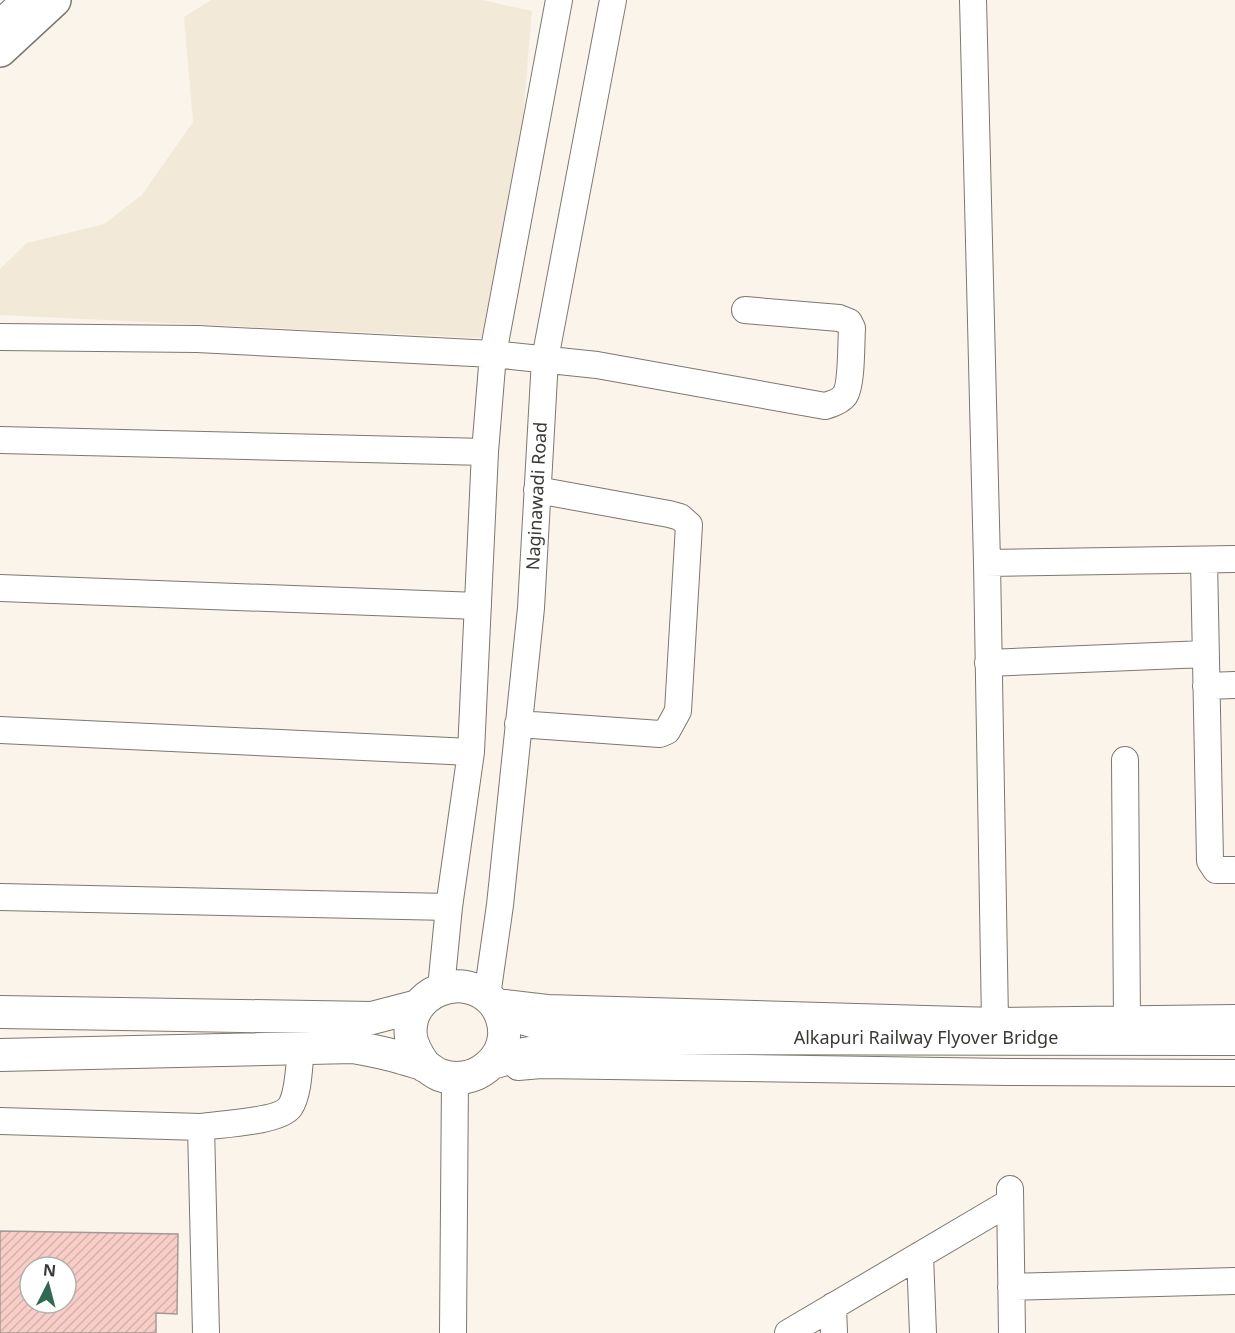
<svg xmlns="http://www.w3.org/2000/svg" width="1235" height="1333" font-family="'Noto Sans',sans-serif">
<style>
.built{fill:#f3e9d9}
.building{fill:url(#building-hatch);stroke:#a59998;stroke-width:1.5;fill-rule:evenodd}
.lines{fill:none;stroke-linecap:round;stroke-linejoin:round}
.minor-casing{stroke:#7d786f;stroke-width:28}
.major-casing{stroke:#7d786f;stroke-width:34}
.highway-casing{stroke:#7d786f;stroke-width:36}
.minor{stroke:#fff;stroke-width:26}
.major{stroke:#fff;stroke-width:32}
.highway{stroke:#fff;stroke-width:33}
.labels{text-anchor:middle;stroke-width:4.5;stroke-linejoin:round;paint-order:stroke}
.street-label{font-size:18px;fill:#3b3935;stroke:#fff}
</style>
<defs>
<pattern id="building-hatch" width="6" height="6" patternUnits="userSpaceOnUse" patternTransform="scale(1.5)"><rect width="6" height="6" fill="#f8cdc7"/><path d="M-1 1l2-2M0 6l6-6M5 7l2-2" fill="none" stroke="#d6b1ac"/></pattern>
</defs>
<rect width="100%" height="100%" fill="#faf4ea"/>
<path class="built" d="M211 0H482L532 11 504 339 0 315V269L27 243 104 224 142 195 193 122 184 17Z"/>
<path class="building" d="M0 1231 178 1234 177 1314 156 1313V1333H0ZM30 1267H66V1303H30Z"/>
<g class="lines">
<defs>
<path id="minor" d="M973 0 987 563 995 1021
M0 337 197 339 493 354 597 365 825 406C832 404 841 401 845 395 852 384 851 342 852 328L849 322 839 318 745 310
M0 440 485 452
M1204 560 1210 861 1216 870H1235
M987 563 1235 559
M0 588 478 606
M988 663 1205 654
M1206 686 1235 685
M518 724 660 734 667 731 678 711 689 525 680 517 669 514 537 490
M0 730 471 752
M1125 760 1127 1020
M0 897 449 907
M441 988 449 907 471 752 485 452 493 354 559 0
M487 996 500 905 531 608 545 359 613 0
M505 1003 547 1008 995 1021 1235 1018
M518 1067 541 1065 1008 1072 1235 1073
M0 1121 201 1127 206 1333
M201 1127C220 1124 279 1122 290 1107 299 1094 299 1064 301 1048
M1010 1189 1012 1333
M920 1255 923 1333
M1011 1287 1235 1281
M833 1306 834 1333
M453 1333 455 1079
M788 1333 1010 1202"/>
<path id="major" d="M0 27 29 0
M497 1007 528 1020 569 1032 617 1038 1235 1039
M0 1012 372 1018 418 1006
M0 1055 353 1047C370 1050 386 1053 402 1058 409 1060 417 1062 424 1065 429 1068 434 1073 440 1075 456 1081 474 1078 487 1067 497 1059 503 1049 504 1036 505 1025 501 1011 493 1002 464 969 405 992 411 1037 413 1049 419 1057 425 1066
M492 1063 524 1054 593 1042"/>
<path id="highway" d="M0 50 54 0"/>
</defs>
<use href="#minor" class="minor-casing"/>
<use href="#major" class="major-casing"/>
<use href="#highway" class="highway-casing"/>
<use href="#minor" class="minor"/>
<use href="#major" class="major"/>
<use href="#highway" class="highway"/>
</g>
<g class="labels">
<g class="street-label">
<text transform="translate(537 496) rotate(-87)" y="6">Naginawadi Road</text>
<text x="926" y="1044">Alkapuri Railway Flyover Bridge</text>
</g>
</g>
<g transform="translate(48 1285) rotate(6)"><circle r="28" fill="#ffffff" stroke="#b1b0ae" stroke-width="1.5"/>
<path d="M0-4.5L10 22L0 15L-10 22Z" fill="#2f6953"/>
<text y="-9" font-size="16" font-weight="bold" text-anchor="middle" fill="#3b3935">N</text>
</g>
</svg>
